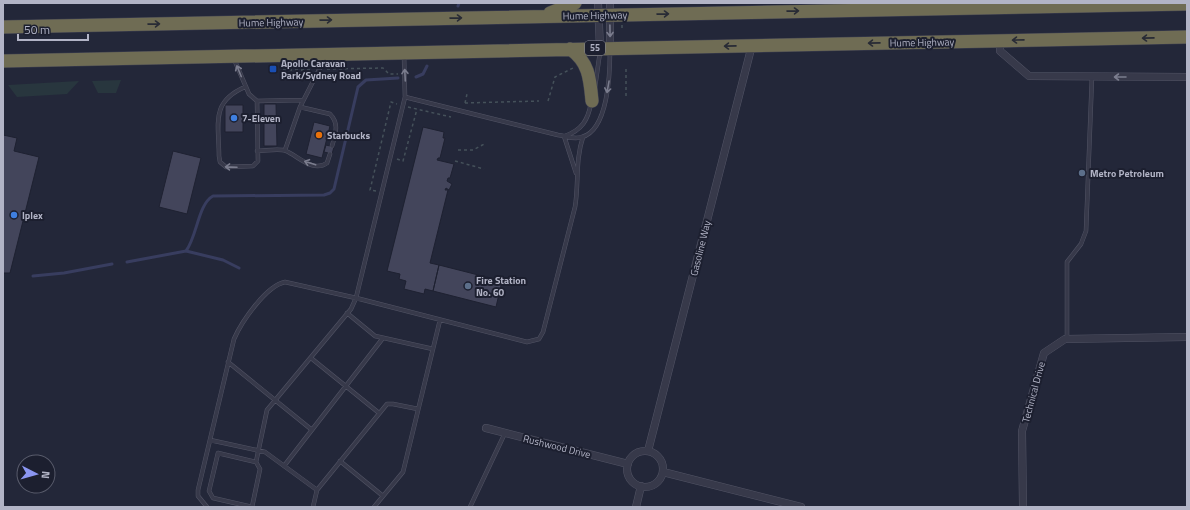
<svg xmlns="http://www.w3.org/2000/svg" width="1190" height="510" font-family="'Titillium Web',sans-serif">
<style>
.green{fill:#28363e}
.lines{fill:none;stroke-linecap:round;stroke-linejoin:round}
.stream{stroke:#383d5f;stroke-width:3}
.building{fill:#43455b;stroke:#1e2131}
.lane-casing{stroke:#525465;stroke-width:4.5}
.street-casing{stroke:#525465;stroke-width:8}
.highway-casing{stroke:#3f4152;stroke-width:14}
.path{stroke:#45515a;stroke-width:1.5;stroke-dasharray:3 3;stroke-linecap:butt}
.lane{stroke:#37394a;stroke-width:3.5}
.street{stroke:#37394a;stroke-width:7}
.highway{stroke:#6f6c54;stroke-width:13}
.oneway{stroke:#282b35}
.oneway2{stroke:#7b7d8e}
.transit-dot{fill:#1a4fb4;stroke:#1c1f2f;stroke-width:1.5}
.shop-dot{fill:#3f7fe0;stroke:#1c1f2f;stroke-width:1.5}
.food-dot{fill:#e8710a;stroke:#1c1f2f;stroke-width:1.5}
.service-dot{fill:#5c6f8a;stroke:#1c1f2f;stroke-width:1.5}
.labels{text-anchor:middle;stroke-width:4;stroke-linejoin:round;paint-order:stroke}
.shield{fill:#1c1f2f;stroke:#858799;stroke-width:1}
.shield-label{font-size:9px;font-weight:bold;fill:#b2b4c6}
.street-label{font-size:10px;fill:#b2b4c6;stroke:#1c1f2f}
.poi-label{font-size:10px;font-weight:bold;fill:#b2b4c6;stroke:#1c1f2f;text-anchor:start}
</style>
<rect width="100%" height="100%" fill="#232739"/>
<path class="green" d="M121 80 116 93H98L92 81Z
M79 81 67 94 17 97 8 85Z"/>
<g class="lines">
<path class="stream" d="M458 6 459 3
M416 77 423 74 427 66
M186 251 223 260 239 268
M127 262 186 251C197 237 198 204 213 196L324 195 330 193 334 189 358 87 366 80 398 78
M33 276 64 273 112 264"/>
</g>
<path class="building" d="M264 104H276L277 146H264Z
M225 105H243V132H225Z
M314 122 330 126 322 158 306 154Z
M423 127 444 132 443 138H445L440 158H438L437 160 454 164 450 178H448L447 181 452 184 449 190 446 188 445 190H448L430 263 439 265 433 291 425 289 424 294 404 289 406 281 399 279 400 274 387 271Z
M3 135 17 138 14 151 39 157 10 273H3Z
M326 145 334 147 332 154 324 152Z
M173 151 201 158 187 214 159 207Z
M439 265 502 281 496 307 433 291Z"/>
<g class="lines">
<defs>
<path id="lane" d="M404 55 405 97
M234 59 249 94 257 101 258 161 253 166 226 167 220 162 219 156C219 124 210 102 245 87
M595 87 600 52
M257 101 303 100
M300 107 330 114C340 124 335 135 332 146
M564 136 576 173
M565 136C582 130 588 120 591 103
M583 137C575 160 579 184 575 207L543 332 539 339 527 342 356 298 405 97 558 135C566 136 574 140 582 137 608 130 610 74 610 51
M285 150 300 107 325 58
M257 151C266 151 279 148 286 151 298 156 313 173 327 163L330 154
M347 313 375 336 433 349
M1067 339V262L1081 244 1086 231 1092 76
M311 358 379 413
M228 362 312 430
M210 440 265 452 317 490
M218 453 256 462 260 469 252 507 213 498 209 491Z
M340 461 383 496
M284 466 383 338
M207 507 198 496V490L234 339C242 321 266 286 285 282L356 298 351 309 267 410 256 462
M313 507 317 490 387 404H393L418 409
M374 507 403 472 440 320
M470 507 505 433"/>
<path id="street" d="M598 3 600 48
M610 3V48
M1000 40V51L1029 76 1187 77
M486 428 628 464
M648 451 752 45
M627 469a18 18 0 1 1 36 0a18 18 0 1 1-36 0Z
M663 472 801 507
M636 507 641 486
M1023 507 1022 431 1044 353 1065 339 1187 337"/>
<path id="highway" d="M550 13 575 3
M3 27 1187 4
M570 49C589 62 590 79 592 101
M3 61 1187 37"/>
</defs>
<use href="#lane" class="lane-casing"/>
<use href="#street" class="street-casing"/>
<use href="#highway" class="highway-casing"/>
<path class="path" d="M622 25V30
M327 69 383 68 389 74H398
M283 70H313
M626 96V69
M548 101 555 77 573 68
M465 103 539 101
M465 103 467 94
M408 107 451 117
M458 150H473L486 143
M397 159 403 161 417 109
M455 161 484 169
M376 191 370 190 391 102 397 104"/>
<use href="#lane" class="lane"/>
<use href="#street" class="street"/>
<use href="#highway" class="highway"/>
</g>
<defs><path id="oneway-shaft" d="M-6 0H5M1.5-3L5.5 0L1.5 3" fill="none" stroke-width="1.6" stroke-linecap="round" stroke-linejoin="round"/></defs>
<g class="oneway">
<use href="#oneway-shaft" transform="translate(793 11) rotate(-1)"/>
<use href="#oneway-shaft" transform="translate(663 14) rotate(-1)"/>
<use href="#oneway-shaft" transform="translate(456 18) rotate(-1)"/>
<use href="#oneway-shaft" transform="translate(326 20) rotate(-1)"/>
<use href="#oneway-shaft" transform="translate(154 24) rotate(-1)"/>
<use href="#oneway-shaft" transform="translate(1148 38) rotate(179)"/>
<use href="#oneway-shaft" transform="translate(1018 40) rotate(179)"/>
<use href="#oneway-shaft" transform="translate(874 43) rotate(179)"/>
<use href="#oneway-shaft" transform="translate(730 46) rotate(179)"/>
</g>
<g class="oneway2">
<use href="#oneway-shaft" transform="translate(610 31) rotate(89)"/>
<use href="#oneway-shaft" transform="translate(239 71) rotate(-112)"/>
<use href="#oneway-shaft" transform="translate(405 75) rotate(-93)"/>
<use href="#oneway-shaft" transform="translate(1120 77) rotate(-180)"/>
<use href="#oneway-shaft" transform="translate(608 87) rotate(100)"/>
<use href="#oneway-shaft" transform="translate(310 163) rotate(-162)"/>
<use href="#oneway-shaft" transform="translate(231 167) rotate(-178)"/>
</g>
<rect class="transit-dot" x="269" y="65" width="8" height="8" rx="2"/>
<g class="shop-dot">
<circle cx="234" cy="118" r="4"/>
<circle cx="14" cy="215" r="4"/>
</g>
<circle class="food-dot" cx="319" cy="135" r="4"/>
<g class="service-dot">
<circle cx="1082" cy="173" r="4"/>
<circle cx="468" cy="286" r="4"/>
</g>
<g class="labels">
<rect class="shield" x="585" y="41" width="20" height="14" rx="3"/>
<g class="shield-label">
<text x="595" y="51">55</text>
</g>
<g class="street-label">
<text transform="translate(595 15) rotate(-1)" y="4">Hume Highway</text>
<text transform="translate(271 22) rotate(-1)" y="4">Hume Highway</text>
<text transform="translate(922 42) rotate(-1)" y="4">Hume Highway</text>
<text transform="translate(700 248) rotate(-76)" y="4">Gasoline Way</text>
<text transform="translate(1033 392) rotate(-75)" y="4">Technical Drive</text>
<text transform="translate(557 446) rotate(14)" y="4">Rushwood Drive</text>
</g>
<g class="poi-label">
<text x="281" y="67">Apollo Caravan<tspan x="281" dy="12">Park/Sydney Road</tspan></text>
<text x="242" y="122">7-Eleven</text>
<text x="327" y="139">Starbucks</text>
<text x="1090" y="177">Metro Petroleum</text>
<text x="22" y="219">Iplex</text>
<text x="476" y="284">Fire Station<tspan x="476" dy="12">No. 60</tspan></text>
</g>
</g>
<rect width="1190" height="510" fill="none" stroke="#b2b4c6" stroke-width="8"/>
<g transform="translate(36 474) rotate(96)"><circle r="19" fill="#1c1f2f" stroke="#585b6b"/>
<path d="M0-3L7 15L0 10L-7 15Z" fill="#8b96f2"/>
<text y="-6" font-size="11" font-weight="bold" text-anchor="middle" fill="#b2b4c6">N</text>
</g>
<path d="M18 34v6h70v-6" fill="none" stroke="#b2b4c6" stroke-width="2"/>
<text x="24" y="34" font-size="12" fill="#b2b4c6" stroke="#1c1f2f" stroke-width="3" paint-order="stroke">50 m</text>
</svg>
